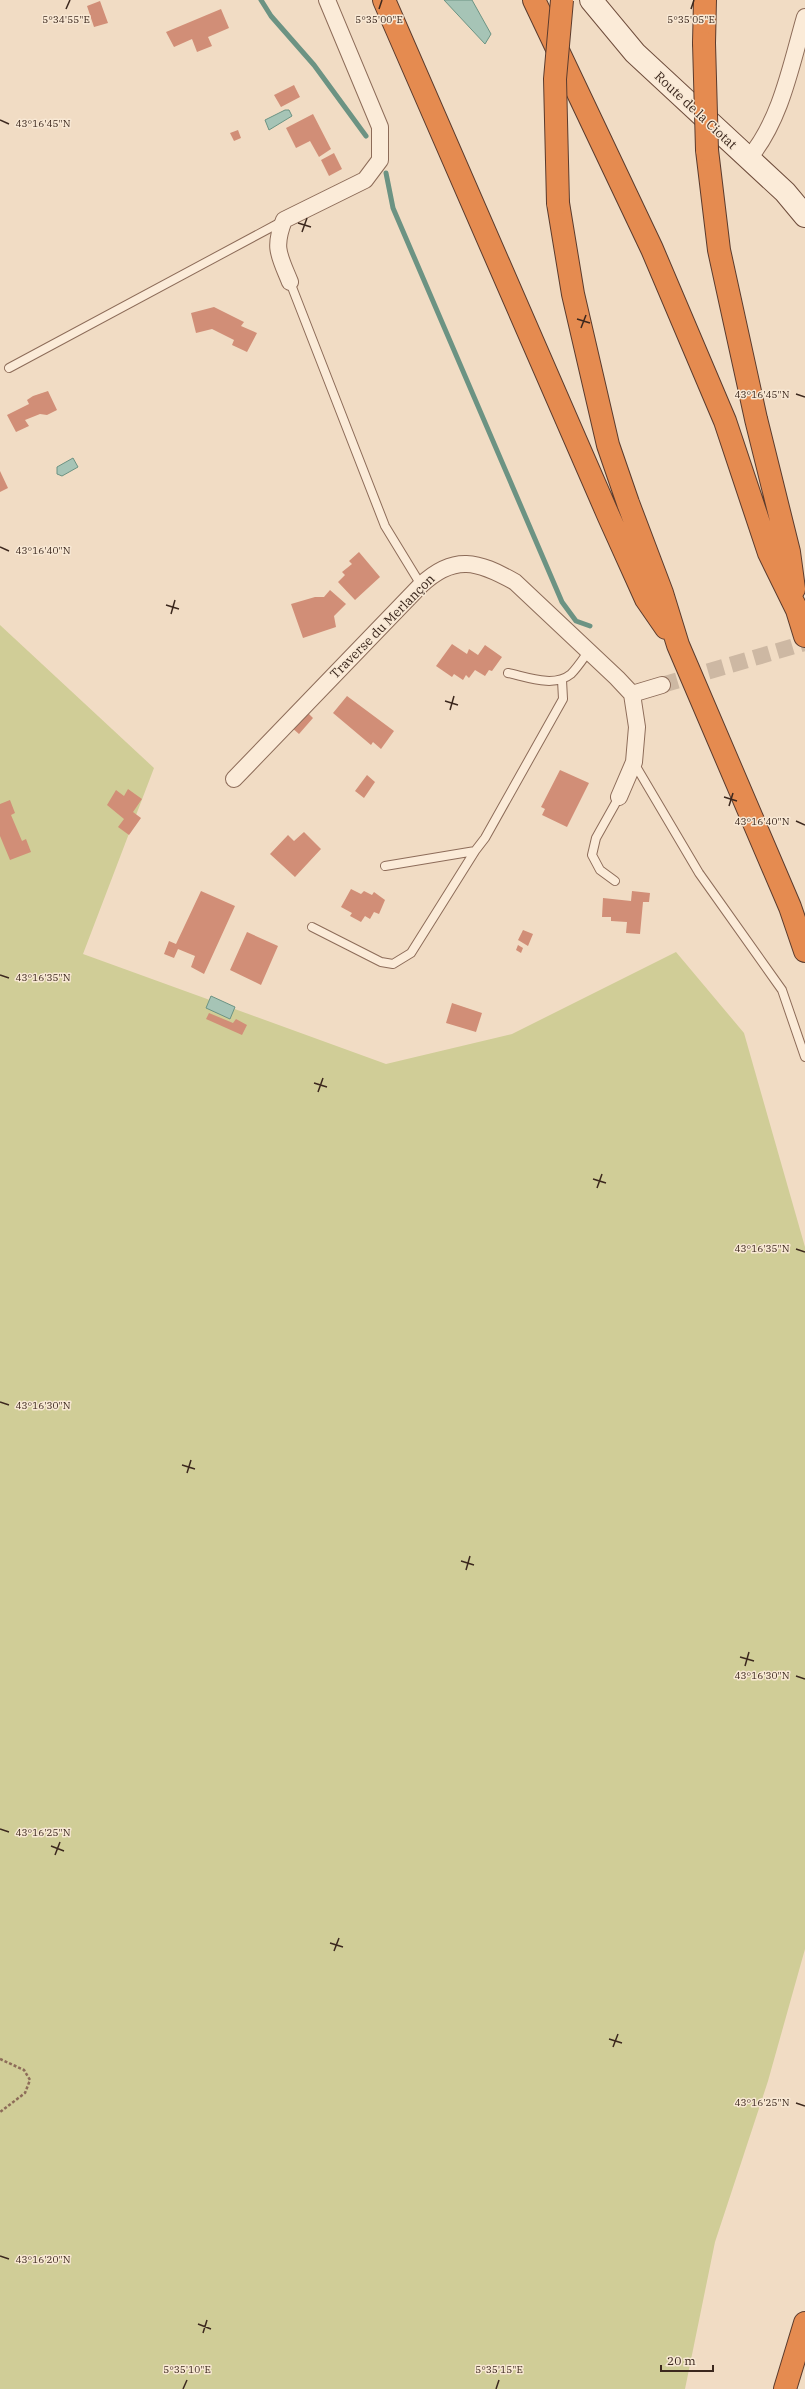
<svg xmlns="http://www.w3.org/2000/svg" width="805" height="2389" font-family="'IBM Plex Serif',serif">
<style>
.green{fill:#d0cd97}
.water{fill:#a6c4b6;stroke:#6c9383}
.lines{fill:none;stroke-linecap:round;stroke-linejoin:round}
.stream{stroke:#6c9383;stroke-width:5}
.building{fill:#d18e77}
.minor-tunnel{stroke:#cdb8a3;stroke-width:16;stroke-dasharray:16 8;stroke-linecap:butt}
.service-casing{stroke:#8d6c59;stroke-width:10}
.minor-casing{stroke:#8d6c59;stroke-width:18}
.secondary-casing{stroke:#6f4d3c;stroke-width:24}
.motorway-casing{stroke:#5b3b2d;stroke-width:24}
.path{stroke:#8d6c59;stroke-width:2.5;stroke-dasharray:3 2;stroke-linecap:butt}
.service{stroke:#fbebd8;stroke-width:8}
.minor{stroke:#fbebd8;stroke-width:16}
.secondary{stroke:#fbebd8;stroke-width:22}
.motorway{stroke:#e58b50;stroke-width:22}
.motorway-bridge-casing{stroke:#5b3b2d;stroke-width:24;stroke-linecap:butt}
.motorway-bridge{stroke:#e58b50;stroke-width:22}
.ticks{fill:none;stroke:#3c281e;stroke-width:1.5}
.labels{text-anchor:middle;stroke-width:3;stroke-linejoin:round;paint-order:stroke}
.street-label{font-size:13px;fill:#3c281e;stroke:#f8e8d4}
.ticks-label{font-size:10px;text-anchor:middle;fill:#3c281e;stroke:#f8e8d4;stroke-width:3;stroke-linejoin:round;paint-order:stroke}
</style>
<rect width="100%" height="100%" fill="#f1dcc4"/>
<path class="green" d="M0 625 154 768 83 954 386 1064 512 1034 676 952 744 1033 805 1247V1949L768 2081 715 2242 685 2389H0Z"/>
<path class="water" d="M444 0H472L491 34 485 44Z
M285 110H289L292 116 269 130 265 120Z
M73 458 78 467 62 476 57 474V467Z
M211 996 235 1007 230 1019 206 1008Z"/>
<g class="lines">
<path class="stream" d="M261 0 271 16 314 65 366 136
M386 173 393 208 562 602 576 621 590 626"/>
</g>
<path class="building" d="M100 1 108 23 94 27 87 6Z
M221 9 229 28 208 37 212 46 197 52 192 39 174 47 166 32Z
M294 85 300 97 281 107 274 95Z
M313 114 331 149 319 157 310 141 296 148 286 128Z
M238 130 241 138 234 141 230 133Z
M334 153 342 169 329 176 321 160Z
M214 307 244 322 241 326 257 333 247 352 232 345 234 340 212 329 196 333 191 313Z
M48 391 57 410 47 415 40 414 25 420 29 426 16 432 7 415 29 404 27 400 33 396Z
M0 471 8 488 0 492Z
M359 552 380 577 355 600 338 582 345 575 342 572 352 564 349 561Z
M330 590 346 604 334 616 336 627 303 638 291 604 315 597H324Z
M452 644 467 654 469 649 478 655 485 645 502 657 492 671 489 670 485 676 475 670 469 678 466 675 463 680 454 674 452 677 436 666Z
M347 696 394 731 381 749 373 742 371 745 333 713Z
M306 711 313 718 299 734 291 727Z
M560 770 589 783 567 827 542 815 545 809 541 807Z
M367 775 375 782 364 798 355 791Z
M128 789 142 799 133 812 141 818 129 835 118 827 124 819 107 805 116 790 124 796Z
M10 800 15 813 11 815 22 841 26 839 31 852 10 860 0 836V804Z
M304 832 321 849 295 877 270 854 288 835 294 841Z
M351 889 361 894 364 891 372 895 374 892 385 900 379 914 374 912 370 919 365 916 361 922 350 916 352 913 341 907Z
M201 891 235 906 204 974 191 967 195 956 178 949 174 958 164 954 169 941 176 944Z
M632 891 650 893 649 902H643L640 934 626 933 627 922 611 921V917H602L603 898 631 901Z
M523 930 533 934 528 946 518 940Z
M247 932 278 946 261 985 230 970Z
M518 945 523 948 521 953 516 950Z
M452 1003 482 1013 476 1032 446 1023Z
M209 1013 233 1023 236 1019 247 1025 242 1035 206 1019Z"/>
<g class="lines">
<path class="minor-tunnel" d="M662 685 805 643"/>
<defs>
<path id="service" d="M290 282 385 526 421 585
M9 368 283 221
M508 673C527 677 554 688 571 674 577 668 583 659 588 652
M634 763 699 873 782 990 805 1057
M385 866 475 851 485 838 563 699 562 680
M615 881 600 870 592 855 596 838 619 797
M312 927 381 962 393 964 411 953 475 851"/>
<path id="minor" d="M749 158C781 120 791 65 805 17
M290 282C279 255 273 248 284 220L365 180 380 160V127L327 0
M632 694 662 685
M234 779 421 585C454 554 478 561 515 582L617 678 632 694 637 727 634 762 619 797"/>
<path id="secondary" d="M591 0 635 53 785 192 805 216"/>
<path id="motorway" d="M384 0 609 517 646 599 666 628
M534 0 652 249 725 421 769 553 797 610 805 636
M704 43 705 0
M707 150 719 250 756 419 789 552 794 589
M558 203 573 294 608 445 628 503 662 593 678 645 790 907 805 951
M785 2389 805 2323"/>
</defs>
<use href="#service" class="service-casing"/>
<use href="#minor" class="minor-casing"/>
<use href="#secondary" class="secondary-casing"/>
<use href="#motorway" class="motorway-casing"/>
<path class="path" d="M0 2059 24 2070 30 2080 25 2093 0 2112"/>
<use href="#service" class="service"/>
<use href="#minor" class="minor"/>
<use href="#secondary" class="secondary"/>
<use href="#motorway" class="motorway"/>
<defs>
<path id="motorway-bridge" d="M704 43 707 150
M558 203 555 79 562 0"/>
</defs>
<use href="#motorway-bridge" class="motorway-bridge-casing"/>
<use href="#motorway-bridge" class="motorway-bridge"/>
</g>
<path class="ticks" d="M66 9 70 0M379 9 382 0M691 9 694 0M0 120 9 124M298 223 311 227M302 232 307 218M577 319 590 323M581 328 586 315M796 394 805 397M0 547 9 551M166 605 179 609M171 614 175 600M445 701 458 705M450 710 454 696M724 797 737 801M729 806 733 793M796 821 805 825M0 975 9 978M314 1083 327 1087M318 1092 323 1078M593 1179 606 1183M597 1188 602 1174M796 1249 805 1252M0 1402 9 1405M182 1465 195 1469M187 1473 191 1460M461 1561 474 1565M466 1570 470 1556M740 1657 754 1661M745 1666 749 1652M796 1676 805 1679M0 1829 9 1832M51 1846 64 1851M55 1855 60 1842M330 1943 343 1947M334 1951 339 1938M609 2039 622 2043M613 2047 618 2034M796 2103 805 2106M0 2256 9 2259M198 2324 211 2329M203 2333 207 2320M183 2389 187 2380M496 2389 499 2380"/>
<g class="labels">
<g class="street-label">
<text transform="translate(696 110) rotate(43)" y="5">Route de la Ciotat</text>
<text transform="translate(382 626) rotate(-45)" y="5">Traverse du Merlançon</text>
</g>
</g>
<g class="ticks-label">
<text x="66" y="23">5°34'55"E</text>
<text x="379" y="23">5°35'00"E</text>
<text x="691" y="23">5°35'05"E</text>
<text x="43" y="127">43°16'45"N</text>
<text x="762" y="398">43°16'45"N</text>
<text x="43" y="554">43°16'40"N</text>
<text x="762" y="825">43°16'40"N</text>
<text x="43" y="981">43°16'35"N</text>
<text x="762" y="1252">43°16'35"N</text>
<text x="43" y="1409">43°16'30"N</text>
<text x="762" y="1679">43°16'30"N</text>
<text x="43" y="1836">43°16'25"N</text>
<text x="762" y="2106">43°16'25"N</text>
<text x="43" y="2263">43°16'20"N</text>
<text x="187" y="2373">5°35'10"E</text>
<text x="499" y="2373">5°35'15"E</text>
</g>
<path d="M661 2365v6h52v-6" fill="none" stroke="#3c281e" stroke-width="2"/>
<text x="667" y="2365" font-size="12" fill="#3c281e" stroke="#f8e8d4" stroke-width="3" paint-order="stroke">20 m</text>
</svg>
